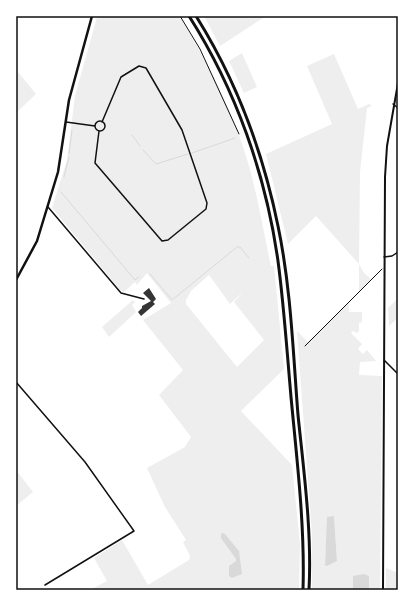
<svg xmlns="http://www.w3.org/2000/svg" width="414" height="606" font-family="'Asap Condensed',sans-serif">
<style>
.green{fill:#eee;fill-rule:evenodd}
.water{fill:#d9d9d9}
.lines{fill:none;stroke-linecap:round;stroke-linejoin:round}
.stream{stroke:#d9d9d9;stroke-width:1}
.building{fill:#353535}
.path{stroke:#111;stroke-width:1}
.minor{stroke:#111;stroke-width:1.5}
.tertiary{stroke:#111;stroke-width:2}
.secondary{stroke:#111;stroke-width:2.5}
.trunk{stroke:#111;stroke-width:3}
.neatline{fill:none;stroke:#111;stroke-width:1.5}
</style>
<rect width="100%" height="100%" fill="#fff"/>
<path class="green" d="M99 16H179C207 60 231 107 246 156 257 191 263 230 271 266H274L284 369 241 411 292 465 300 544 299 590H90L107 581 94 558 122 540 148 585 189 560 190 556 183 542 186 540 165 507 147 468 185 447 191 437 159 395 183 370 143 320 171 303 147 273 137 285 135 282 124 292 121 291 52 208 67 160 75 96 97 17ZM209 275 230 304 243 292 234 302 264 340 237 367 186 304V300L191 291Z
M204 16H266L220 46Z
M242 53 257 87 244 93 229 61Z
M334 54 358 109 369 104 372 106 367 108 360 172 359 264 364 273 371 279 359 292V264L316 216 288 244 266 154 332 124 307 66Z
M18 72 36 94 16 113V73Z
M398 298V318L389 326 388 308Z
M133 300 135 302 132 305 136 312 109 337 102 327Z
M349 302V312H362V322L359 323V331L357 333 353 331 351 333 362 344 358 349 363 354 367 350 376 361 360 362 359 375 382 376 380 590H312V535L297 331 308 342ZM334 516 337 561 325 565 327 526Z
M16 470 33 492 16 506Z
M386 568 398 573V590H386Z"/>
<path class="water" d="M334 516 337 561 327 566 325 565 327 517Z
M224 533 239 551 242 574 232 578 229 576V566L236 561V559L221 538V534Z
M364 574 369 576V590H353V576Z"/>
<g class="lines">
<path class="stream" d="M132 135 140 146
M143 150 156 164 188 154
M192 153 235 138
M69 154 72 130
M64 177 69 157
M61 192 135 280 139 277
M150 274 172 300 237 247H240L249 258"/>
</g>
<path class="building" d="M149 288 156 299 153 302 155 304 141 316 138 312 142 308V306L151 301 143 293Z"/>
<g class="lines">
<path class="path" d="M180 16 200 49 239 134
M305 346 382 269"/>
<path class="minor" d="M393 104 398 108
M95 126a5 5 0 1 1 10 0a5 5 0 1 1-10 0Z
M66 122 95 126
M99 131 95 163 162 241 168 240 206 209 207 203 182 130 146 68 139 66 121 77 102 122
M48 207 121 293 144 299
M384 257 392 256 398 252
M384 360 398 374
M16 382 85 462 134 531 45 585"/>
<path class="tertiary" d="M383 590 385 177 387 146 398 83"/>
<path class="secondary" d="M16 280 37 241 58 172 69 100 92 16"/>
<path class="trunk" d="M189 16C236 90 266 175 278 261 284 306 287 352 291 397 297 461 305 526 303 590
M196 16C236 80 263 152 278 226 291 288 293 352 298 415 304 473 312 532 309 590"/>
</g>
<rect width="414" height="606" fill="none" stroke="#ffffff" stroke-width="34"/>
<rect x="17" y="17" width="380" height="572" class="neatline"/>
</svg>
